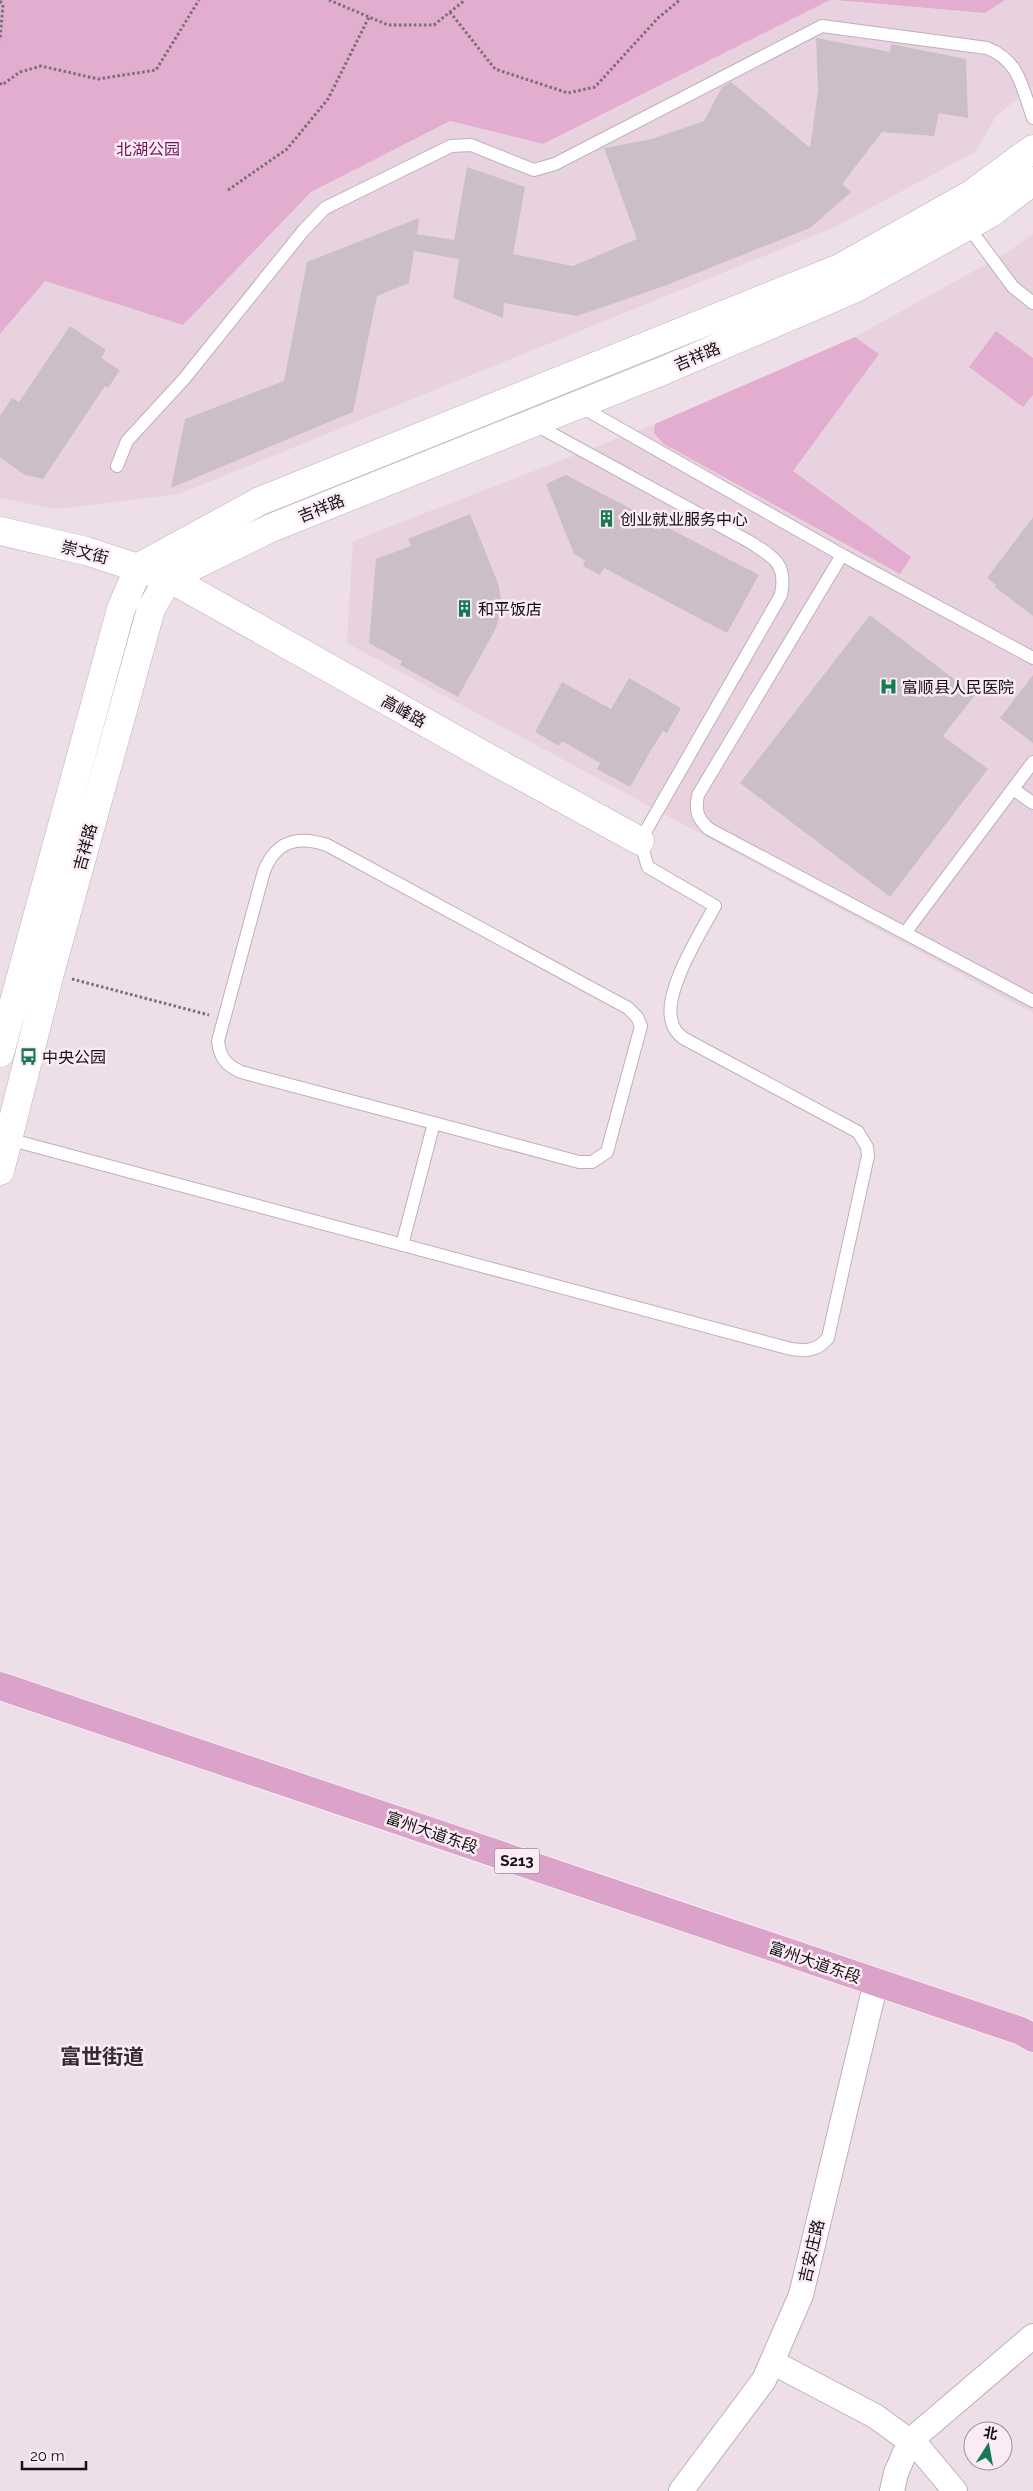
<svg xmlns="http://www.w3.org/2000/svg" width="1033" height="2491" font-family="Raleway,'Noto Sans SC',sans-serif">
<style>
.built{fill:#e8d2e0}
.green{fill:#e2adcf}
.building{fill:#ccbec7}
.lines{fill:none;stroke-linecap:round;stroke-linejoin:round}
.lane-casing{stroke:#beb0b8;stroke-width:14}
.street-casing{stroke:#beb0b8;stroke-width:26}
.secondary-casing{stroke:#beb0b8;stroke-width:29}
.primary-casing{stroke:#fff;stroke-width:29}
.path{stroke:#796f75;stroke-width:3;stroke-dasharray:2.5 2.5;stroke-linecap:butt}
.lane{stroke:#fff;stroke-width:12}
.street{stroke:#fff;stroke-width:24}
.secondary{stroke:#fff;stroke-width:28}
.primary{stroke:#dca3ca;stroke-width:28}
.labels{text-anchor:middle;stroke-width:5;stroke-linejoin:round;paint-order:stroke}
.shield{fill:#faebf4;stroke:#595156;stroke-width:1}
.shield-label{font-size:15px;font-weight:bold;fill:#140f12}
.park-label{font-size:16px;fill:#720f5a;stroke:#faebf4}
.street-label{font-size:16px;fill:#140f12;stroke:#faebf4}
.poi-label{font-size:16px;fill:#140f12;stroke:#faebf4;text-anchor:start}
.district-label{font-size:21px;font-weight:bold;fill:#372b33;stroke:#faebf4}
</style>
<rect width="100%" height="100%" fill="#eddee7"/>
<path class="built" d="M830 0 985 13 1005 0H1033V87L997 115 975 152 833 228 179 494 56 509 0 498V334L45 281 183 325 311 192 450 121 543 144Z
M1033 234V1013L347 643 353 541 655 424 855 337 1006 253Z"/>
<path class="green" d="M0 0H830L543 144 450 121 311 192 183 325 45 281 0 334Z
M835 0H1005L985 13Z
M996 331 1033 358V395L1023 407 969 367Z
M855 337 879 354 793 471 911 557 900 574 664 444 654 433 655 424Z"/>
<path class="building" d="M816 38 890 52 891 44 966 59 968 118 939 113 934 136 882 132 842 184 851 192 810 228 667 285 577 316 504 303 503 318 453 298 459 259 414 251 409 283 377 296 353 412 171 488 185 419 284 381 307 262 419 218 417 234 454 240 467 167 525 187 513 254 573 266 637 239 604 148 652 139 704 121 722 87 731 82 810 148 818 90Z
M70 326 106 350 101 358 120 370 108 388 105 386 43 479 25 475 0 457V416L12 398 19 402Z
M566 475 759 575 727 633 604 568 600 575 583 566 585 560 574 554 546 484Z
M470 514 498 583 502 603 500 616 495 630 458 697 400 665 402 661 369 643 376 559 411 546 408 539Z
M1033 517V616L995 587 996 585 987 578Z
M870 615 975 695 943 736 988 769 890 897 740 783Z
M1033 675V743L1000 718Z
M629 678 681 708 667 733 663 731 650 752 630 787 597 769 600 763 562 741 559 746 535 732 562 682 611 709Z"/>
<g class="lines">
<defs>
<path id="lane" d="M967 225 1013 287 1033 303
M578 405 842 555 1033 658
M117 466 127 441 184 379 303 231 325 208 451 146 471 145 534 170 555 164 822 26 987 48C1020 61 1022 88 1033 118
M842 555 698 795C695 811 697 818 709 829L1033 1001
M1013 789 1033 803
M905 933 1033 762
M8 1139 791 1349C807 1351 817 1351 828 1338L868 1156 867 1147 858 1132 683 1038C678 1034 673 1028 672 1022 662 993 701 932 715 906L648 867 640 841 781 595C787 564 775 558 750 542L534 424
M402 1245 434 1123 579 1162H592L607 1152 641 1026 637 1017 628 1008 327 845C297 835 276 841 264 871L218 1041C220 1058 226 1065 241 1072L434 1123"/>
<path id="street" d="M772 2362 875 2416 919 2448 955 2491
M681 2491 764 2380 801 2295 876 1982
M892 2491 896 2473 910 2441 1033 2336"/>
<path id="secondary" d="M0 531 86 551 169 578 485 756 640 841
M0 1053 121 609 139 567 260 501 840 268 970 195 1033 149
M0 1171 50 973 151 609 169 578 271 528 665 370 854 289 991 213 1033 181"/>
<path id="primary" d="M0 1686 1021 2031 1033 2038"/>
</defs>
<use href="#lane" class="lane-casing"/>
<use href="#street" class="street-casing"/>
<use href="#secondary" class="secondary-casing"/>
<use href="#primary" class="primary-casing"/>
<path class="path" d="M329 0 388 25H434L465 0
M0 1 3 5 0 40
M450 12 495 69 568 93 595 87 658 18 680 0
M0 83 2 85 20 72 41 66 98 79 156 70 199 0
M228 190 287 149 328 99 369 17
M72 979 209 1015"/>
<use href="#lane" class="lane"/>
<use href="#street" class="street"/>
<use href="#secondary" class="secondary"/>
<use href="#primary" class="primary"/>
</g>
<defs>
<symbol id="building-bare" viewBox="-9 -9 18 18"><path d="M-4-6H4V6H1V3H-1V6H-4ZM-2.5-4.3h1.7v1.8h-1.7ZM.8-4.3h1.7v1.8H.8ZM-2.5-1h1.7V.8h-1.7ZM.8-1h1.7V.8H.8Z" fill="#177a52" stroke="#faebf4" stroke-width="2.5" paint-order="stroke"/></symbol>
<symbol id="hospital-bare" viewBox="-9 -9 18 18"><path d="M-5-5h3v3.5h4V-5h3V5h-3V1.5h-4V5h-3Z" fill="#177a52" stroke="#faebf4" stroke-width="2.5" paint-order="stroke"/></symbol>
<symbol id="bus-bare" viewBox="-9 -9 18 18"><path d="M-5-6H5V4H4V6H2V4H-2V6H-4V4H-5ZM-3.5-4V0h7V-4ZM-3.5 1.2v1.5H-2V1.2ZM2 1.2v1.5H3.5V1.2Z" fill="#177a52" stroke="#faebf4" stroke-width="2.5" paint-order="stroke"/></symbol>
</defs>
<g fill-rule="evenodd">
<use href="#building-bare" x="594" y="506" width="25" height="25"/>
<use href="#building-bare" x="452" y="596" width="25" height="25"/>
<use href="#hospital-bare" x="876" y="674" width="25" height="25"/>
<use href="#bus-bare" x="16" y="1044" width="25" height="25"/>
</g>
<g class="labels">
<rect class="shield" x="494.5" y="1848.5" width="45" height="25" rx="4"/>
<g class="shield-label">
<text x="517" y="1866">S213</text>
</g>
<g class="park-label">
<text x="148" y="155">北湖公园</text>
</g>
<g class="street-label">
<text transform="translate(697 356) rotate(-23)" y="6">吉祥路</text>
<text transform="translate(321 508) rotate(-22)" y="6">吉祥路</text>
<text transform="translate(85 552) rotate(15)" y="6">崇文街</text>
<text transform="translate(404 711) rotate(29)" y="6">高峰路</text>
<text transform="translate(85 847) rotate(-75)" y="6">吉祥路</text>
<text transform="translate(432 1832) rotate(19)" y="6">富州大道东段</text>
<text transform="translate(815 1962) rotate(19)" y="6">富州大道东段</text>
<text transform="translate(811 2251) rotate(-77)" y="6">吉安庄路</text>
</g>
<g class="poi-label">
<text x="620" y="525">创业就业服务中心</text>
<text x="478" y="615">和平饭店</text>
<text x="902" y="693">富顺县人民医院</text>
<text x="42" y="1063">中央公园</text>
</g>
<g class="district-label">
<text x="102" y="2064">富世街道</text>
</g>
</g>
<g transform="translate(988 2446) rotate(11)"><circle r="24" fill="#faebf4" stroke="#9e939a"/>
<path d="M0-4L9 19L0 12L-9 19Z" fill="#177a52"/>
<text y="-8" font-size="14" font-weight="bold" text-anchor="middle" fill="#140f12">北</text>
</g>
<path d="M22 2461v8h64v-8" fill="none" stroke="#140f12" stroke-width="2.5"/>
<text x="30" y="2461" font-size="15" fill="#140f12" stroke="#faebf4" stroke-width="4" paint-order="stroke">20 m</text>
</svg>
